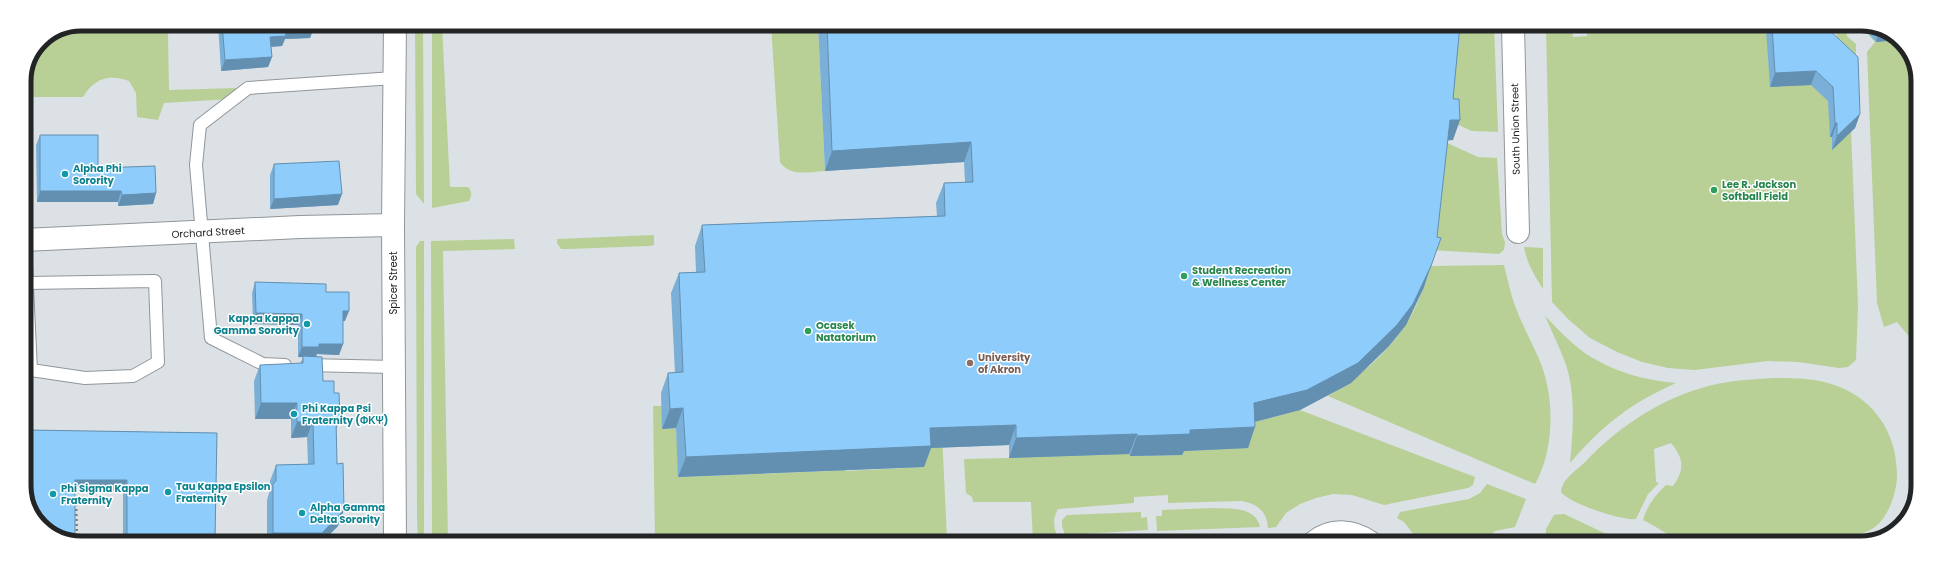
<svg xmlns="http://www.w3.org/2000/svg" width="1942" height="567" font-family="Poppins,sans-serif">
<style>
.green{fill:#b8d096}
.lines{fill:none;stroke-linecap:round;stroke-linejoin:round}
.lane-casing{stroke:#91969a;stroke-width:14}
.street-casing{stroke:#91969a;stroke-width:24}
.secondary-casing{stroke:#91969a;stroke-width:24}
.path{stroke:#797c7f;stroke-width:2.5;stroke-dasharray:2 3;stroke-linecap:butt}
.lane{stroke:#fff;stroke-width:12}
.street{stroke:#fff;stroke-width:22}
.secondary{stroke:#fff;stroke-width:22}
.wall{fill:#7aafd8}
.shaded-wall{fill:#638fb0}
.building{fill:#8eccfb;stroke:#638fb0}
.culture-dot{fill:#0f9aa8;stroke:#fff;stroke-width:1.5}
.leisure-dot{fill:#2e9e5b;stroke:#fff;stroke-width:1.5}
.education-dot{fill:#8d6e63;stroke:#fff;stroke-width:1.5}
.labels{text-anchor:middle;stroke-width:3;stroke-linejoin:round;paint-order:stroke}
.street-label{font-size:10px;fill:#222425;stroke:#fff}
.culture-label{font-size:10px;font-weight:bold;fill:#0d838f;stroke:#fff;text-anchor:start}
.leisure-label{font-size:10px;font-weight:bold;fill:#27864d;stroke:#fff;text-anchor:start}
.education-label{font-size:10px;font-weight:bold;fill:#785e54;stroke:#fff;text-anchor:start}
.rim{fill:none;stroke:#222425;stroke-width:5}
</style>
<rect width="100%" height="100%" fill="#dce1e5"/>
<path class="green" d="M82 24H148L149 33 168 32 169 90 236 88 231 99 164 103 158 120 137 117 136 93 129 81C108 74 95 78 83 97H24V81L41 41Z
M415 24H423L424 204 416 194Z
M432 24H442L450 187H468C472 191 472 196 469 201L432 208Z
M771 25H818L825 171C808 172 790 177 780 162Z
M1454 25H1494L1498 132 1472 131 1452 122Z
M1546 26H1572L1573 37 1587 36V26H1687L1688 32H1698V26H1823L1851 129 1858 306 1856 360 1848 367 1839 368 1798 362 1768 361 1695 370 1668 368 1642 362 1617 352 1590 338 1568 319 1552 302Z
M1836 26H1846L1847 36 1856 44V57C1846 48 1834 41 1836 26Z
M1875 26 1904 44 1918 78 1917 346 1897 322 1884 327 1877 303 1867 52 1875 42 1863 28Z
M1443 141 1478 157 1497 158 1502 234 1505 242 1504 250 1499 254 1430 250Z
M654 235V245L649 246 568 249H561L557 243V239Z
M514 239 515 249 443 251 448 541H432L431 241Z
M420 241H424V541H418L417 518 416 247Z
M1524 247 1543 248V289C1534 275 1527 263 1524 247Z
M1504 265C1507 277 1510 291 1514 303 1521 323 1531 340 1539 359 1555 395 1555 449 1535 484L1328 396C1358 378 1385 355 1405 326 1417 308 1424 286 1431 266Z
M1545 316C1559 330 1574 347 1591 357 1618 373 1645 380 1676 383 1629 404 1603 425 1570 463 1573 431 1576 396 1566 365 1560 348 1552 332 1545 316Z
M1774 378C1791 378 1811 378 1828 383 1871 395 1897 430 1897 475 1897 492 1889 516 1875 527 1862 536 1838 540 1823 543 1812 544 1800 543 1790 543 1767 543 1745 543 1723 543 1712 543 1697 546 1686 543 1672 538 1657 527 1643 520 1647 506 1655 495 1666 485L1673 486C1685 470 1684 458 1671 443L1654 449 1656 482 1659 483 1648 494 1636 519C1622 521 1568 503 1561 492 1562 479 1576 471 1585 462 1621 424 1669 393 1722 383 1739 380 1756 379 1774 378Z
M653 406H662V429L676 428 679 477 828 471 843 420 846 471 924 467 922 434 942 433 947 540 946 542H655Z
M1300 410 1475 477 1473 485 1468 488 1384 505 1352 495 1333 494 1316 498 1300 504 1286 513 1276 527 1268 528C1267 511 1257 504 1242 501L1168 503V495L1134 497V503L1058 509C1053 518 1053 526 1057 535L1049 542H1009L1033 541 1031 502H973L972 497 966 493 964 459 1009 458 1129 447 1130 456 1182 455V451L1247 424Z
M1916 414V467C1909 450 1909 431 1916 414Z
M1487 484 1526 499 1515 527 1495 531 1483 543H1420L1404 522 1397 518 1400 512 1469 499 1480 493Z
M1212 508C1229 509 1256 506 1260 527L1157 531 1156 516H1162V510Z
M1141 512V518L1147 517 1148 530 1065 535 1062 526V520L1067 515Z
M1564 514 1613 537 1619 543H1552L1546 536V529L1554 515Z"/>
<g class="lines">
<defs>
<path id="lane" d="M24 224 31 370 85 378 133 376 158 362 155 281 27 283
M285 365 263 364 211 338 196 165 200 125 248 88 394 78
M307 365 394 367"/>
<path id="street" d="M1513 26 1518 232
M24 240 300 227 393 225
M1314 542C1331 528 1353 530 1370 542"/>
<path id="secondary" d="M395 24 393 225 395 541"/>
</defs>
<use href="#lane" class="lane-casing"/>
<use href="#street" class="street-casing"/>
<use href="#secondary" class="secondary-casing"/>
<path class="path" d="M76 499 77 541
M623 540 625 542"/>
<use href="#lane" class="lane"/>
<use href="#street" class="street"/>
<use href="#secondary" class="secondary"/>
</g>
<path class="wall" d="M218 24H313L314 27 310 38 285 39 282 46 271 47 272 57 268 67 221 71Z
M818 25H1460L1453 99V140H1448L1424 287 1406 325 1389 346 1351 383 1300 410 1255 421 1248 448 1184 451 1182 455 1130 456 1129 454 1009 458V445L931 448 924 467 678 477 676 428 662 429 661 393 668 373H675L671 293 679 273 696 272 695 246 702 225 937 216 936 203 944 183 965 182 964 162 825 171Z
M1767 26H1825L1860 114 1855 128 1832 150V137H1830L1828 101 1811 85 1770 87 1766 29Z
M1863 26H1875L1898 40 1876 42 1863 28Z
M40 135 98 168 156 193 153 204 118 206V202H37L36 145Z
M274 164 338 205 270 209V175Z
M255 282 326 292 345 321H343V344L339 355 317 354 316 357 336 430 338 526 323 541H267V500L270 490V481L276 465 308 464 307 437 291 438V419H255L254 381 260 365 301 364 303 357H298V325L253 324 252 293Z
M27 430 217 433 215 538 214 541H123V491L24 489V438Z"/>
<path class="shaded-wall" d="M314 27 310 38 285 39 282 46 267 47 270 37 285 29Z
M1879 31H1883L1898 40 1876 42Z
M272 57 268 67 221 71 225 60Z
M1816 71 1811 85 1770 87 1775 73Z
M1860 114 1855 128 1832 150 1837 136Z
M1450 120H1460L1453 140 1443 141Z
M1835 123H1837L1832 137H1830Z
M971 142 964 162 825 171 832 151Z
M40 191H121L118 202H37Z
M156 193 153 204 118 206 122 195Z
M342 194 338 205 270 209 274 199Z
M1431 266 1424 287 1406 325 1389 346 1351 383 1300 410 1247 424 1254 403Z
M343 311H349L345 321H339Z
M256 313 302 314 298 325 253 324Z
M319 344H343L339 355 317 354 315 358 298 357 302 347Z
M261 403H297L291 419H255Z
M683 408 676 428 662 429 670 409Z
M336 419H340L334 435Z
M313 421 307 437 291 438 297 422Z
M1016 425 1009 445 931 448 924 467 678 477 686 457 930 428Z
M1255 427 1248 448 1184 451 1182 455 1130 456 1137 436 1190 430Z
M1137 434 1129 454 1009 458 1016 438Z
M75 480H127L123 491 72 490Z
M344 510 338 526 323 541H270L273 533Z
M158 537 156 541H126L127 539Z
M188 538H215L214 541H186Z"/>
<path class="building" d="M222 24H313L314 27 285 29 286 36 270 37 272 57 225 60Z
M827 25H1460L1453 99H1459L1460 120H1450L1437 237 1441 238 1431 266 1413 304 1397 325 1358 363 1307 390 1254 403 1255 427 1190 430V434L1137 436V434L1016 438V425L930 428 931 446 686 457 683 408 670 409 668 373 683 372 679 273 705 272 702 225 945 216 944 183 973 182 971 142 832 151Z
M1772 26H1825L1858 57 1860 114 1837 136V123H1835L1833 87 1816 71 1775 73Z
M1875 26 1883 31H1879Z
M40 135H98V168L155 166 156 193 122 195 121 191H40Z
M339 161 342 194 274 199V164Z
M255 282 326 284V292H349V311H343V344H319V347H302V314L256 313Z
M303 356 322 357 323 381H334V393H339L340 419H336L337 464 343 463 344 510 322 533H273V484L276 481V465L314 464 313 421 297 422V403H261L260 365 303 363Z
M27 430 217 433 215 538H188V541H157L158 537 127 539V480H75V541H67L38 523 24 489V486H27Z"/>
<g class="culture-dot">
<circle cx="65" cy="174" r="4"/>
<circle cx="307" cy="324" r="4"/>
<circle cx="294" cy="414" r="4"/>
<circle cx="168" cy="492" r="4"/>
<circle cx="53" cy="494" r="4"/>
<circle cx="302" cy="513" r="4"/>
</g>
<g class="leisure-dot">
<circle cx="1714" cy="190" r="4"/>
<circle cx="1184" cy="276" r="4"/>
<circle cx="808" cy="331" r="4"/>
</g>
<circle class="education-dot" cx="970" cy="363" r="4"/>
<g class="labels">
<g class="street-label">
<text transform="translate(1515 129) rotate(-91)" y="4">South Union Street</text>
<text transform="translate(208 232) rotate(-3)" y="4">Orchard Street</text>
<text transform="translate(393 283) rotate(-90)" y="4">Spicer Street</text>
</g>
<g class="culture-label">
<text x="73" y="172">Alpha Phi<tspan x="73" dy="12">Sorority</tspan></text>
<text x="299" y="322" text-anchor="end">Kappa Kappa<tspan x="299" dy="12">Gamma Sorority</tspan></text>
<text x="302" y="412">Phi Kappa Psi<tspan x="302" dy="12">Fraternity (ΦΚΨ)</tspan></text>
<text x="176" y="490">Tau Kappa Epsilon<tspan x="176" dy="12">Fraternity</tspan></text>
<text x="61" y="492">Phi Sigma Kappa<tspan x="61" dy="12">Fraternity</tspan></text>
<text x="310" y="511">Alpha Gamma<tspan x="310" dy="12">Delta Sorority</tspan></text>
</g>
<g class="leisure-label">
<text x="1722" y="188">Lee R. Jackson<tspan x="1722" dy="12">Softball Field</tspan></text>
<text x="1192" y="274">Student Recreation<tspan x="1192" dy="12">&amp; Wellness Center</tspan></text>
<text x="816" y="329">Ocasek<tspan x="816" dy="12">Natatorium</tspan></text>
</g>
<g class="education-label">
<text x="978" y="361">University<tspan x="978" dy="12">of Akron</tspan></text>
</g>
</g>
<path d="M0 0H1942V567H0ZM81 31H1861A50 50 0 0 1 1911 81V486A50 50 0 0 1 1861 536H81A50 50 0 0 1 31 486V81A50 50 0 0 1 81 31Z" fill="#fff" fill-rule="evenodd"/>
<path class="rim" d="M81 31H1861A50 50 0 0 1 1911 81V486A50 50 0 0 1 1861 536H81A50 50 0 0 1 31 486V81A50 50 0 0 1 81 31Z"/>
</svg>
